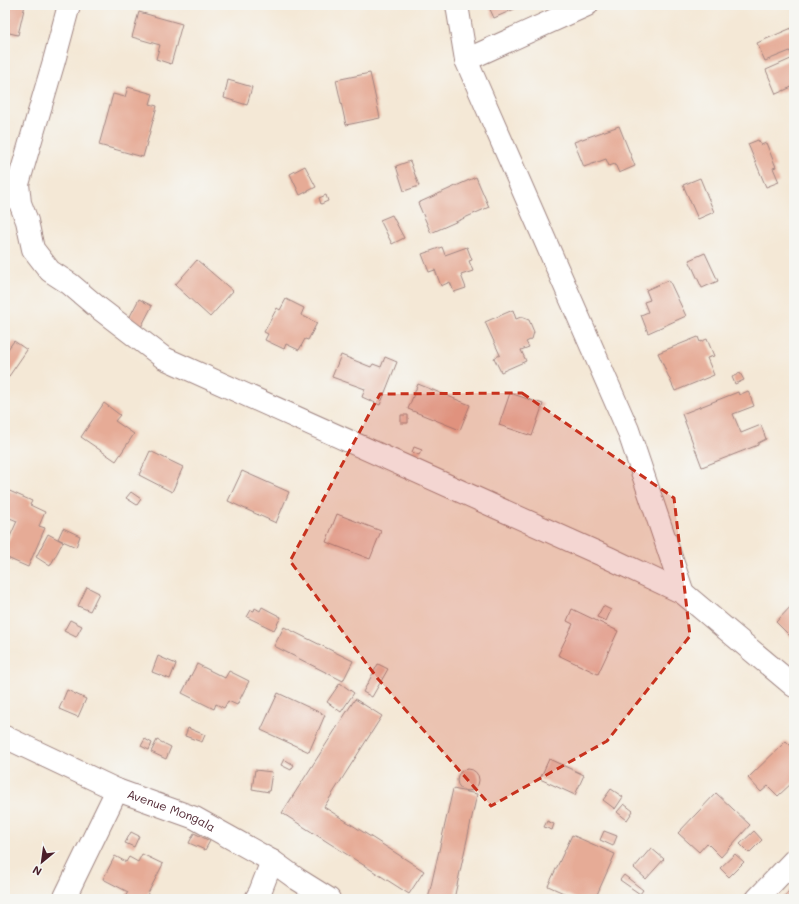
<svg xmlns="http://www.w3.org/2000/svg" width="799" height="904" font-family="Mali,sans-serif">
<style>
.building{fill:#e6ab96}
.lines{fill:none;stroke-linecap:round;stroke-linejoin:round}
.minor-casing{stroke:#9f8480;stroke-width:24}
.minor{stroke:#fff;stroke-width:22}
.marked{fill:#c8321e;fill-opacity:0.2;stroke:#c8321e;stroke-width:3;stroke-dasharray:8 5;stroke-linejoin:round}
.labels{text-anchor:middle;stroke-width:3.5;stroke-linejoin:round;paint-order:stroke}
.street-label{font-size:12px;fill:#4a1f2b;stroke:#f6f6f2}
</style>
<rect width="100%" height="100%" fill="#f6f6f2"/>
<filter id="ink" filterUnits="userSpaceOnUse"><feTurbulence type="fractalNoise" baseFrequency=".025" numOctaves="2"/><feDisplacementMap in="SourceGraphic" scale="8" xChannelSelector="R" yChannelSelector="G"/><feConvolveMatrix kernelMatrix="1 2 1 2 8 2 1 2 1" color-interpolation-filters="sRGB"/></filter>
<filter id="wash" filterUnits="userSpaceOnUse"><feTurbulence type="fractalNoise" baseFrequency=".012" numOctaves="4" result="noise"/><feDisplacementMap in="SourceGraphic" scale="16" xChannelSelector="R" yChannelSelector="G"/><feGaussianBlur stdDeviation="0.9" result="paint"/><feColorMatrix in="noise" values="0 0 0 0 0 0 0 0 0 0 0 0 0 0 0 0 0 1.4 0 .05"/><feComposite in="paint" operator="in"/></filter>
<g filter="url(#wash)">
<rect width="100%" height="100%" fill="#f4e8d6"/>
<g id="blocks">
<path class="building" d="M5 5H25L18 35 5 32Z
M488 5H520L521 6 494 18Z
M139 12 182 24 171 64 156 59 160 45 132 37Z
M794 27V86L776 94 766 70 793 58 790 51 765 61 757 43Z
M370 73 380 118 346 125 336 80Z
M228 80 252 87 247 105 224 98Z
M128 87 153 94 150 104 157 106 143 157 99 145 113 94 125 97Z
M619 126 635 166 619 173 615 164 609 166 606 159 584 167 574 142Z
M758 140 761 145 766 143 776 167 773 168 779 182 766 187 748 144Z
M410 161 419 186 404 191 396 166Z
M305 166 316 187 300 195 290 174Z
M476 177 489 207 431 233 418 203Z
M700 178 714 212 698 219 683 185Z
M326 195 328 201 321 204 319 198Z
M392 215 404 238 392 244 380 220Z
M442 247 445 255 467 247 472 260 469 261 473 271 461 275 466 288 454 292 450 282 441 286 435 270 429 272 422 254Z
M705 253 718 281 702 288 689 260Z
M197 260 233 291 210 317 175 285Z
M669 280 686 316 648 333 641 315 648 312 644 302 650 300 646 290Z
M139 299 152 306 140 329 127 322Z
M286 299 304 308 301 315 317 323 308 340 305 339 299 350 286 344 284 349 265 340 268 334 264 332 277 308 280 310Z
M513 310 516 319 521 317 529 320 534 332 532 339 526 342 529 347 521 350 526 361 501 372 494 358 500 355 485 322Z
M698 337 700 342 707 339 714 356 707 358 714 375 675 391 658 353Z
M14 341 27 350 5 382V353Z
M341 355 371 367 373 364 381 367 385 357 397 362 380 405 362 397 365 389 332 377Z
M740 373 744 380 735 384 732 377Z
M418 384 470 405 460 430 408 409Z
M748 391 754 406 733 414 741 433 761 425 766 439 758 443V445L702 467 682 414 738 392 739 395Z
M510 393 543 404 532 436 499 425Z
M104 403 120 415 115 421 134 434 116 461 81 437Z
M401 415H408V423H401Z
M414 447 422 450 419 455 412 452Z
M150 451 183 467 172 492 139 475Z
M242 471 289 492 276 523 228 501Z
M5 489 32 501 30 505 45 512 39 526 45 528 28 567 5 557V548L17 521 5 516Z
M131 492 141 499 137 505 126 498Z
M337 514 381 531 370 559 326 542Z
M63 528 80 536 76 547 58 539Z
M48 534 63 542 50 566 36 557Z
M87 587 99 593 90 611 78 606Z
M794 603V640L776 622Z
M603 606 611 610 606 621 597 617Z
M262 607 281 617 274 630 247 617 251 610 254 611 255 608 260 611Z
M572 609 618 631 598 674 558 655 573 624 567 621Z
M70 620 82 626 76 637 64 631Z
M284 627 353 661 343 681 274 646Z
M158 656 176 664 170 679 152 672Z
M197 664 225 678 229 671 249 681 237 705 228 701 224 708 216 704 214 709 182 693Z
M378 664 388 669 372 697 363 692Z
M340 683 354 693 341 712 327 702Z
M67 690 86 699 78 717 59 709Z
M278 693 325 715 309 752 261 730Z
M355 699 382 716 324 807 424 871 409 894 282 813Z
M188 728 205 735 202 742 185 736Z
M145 739 152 743 149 750 141 746Z
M157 740 171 747 166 759 151 752Z
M786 741 794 749V781L778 796 768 786 761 792 748 778Z
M284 759 294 765 291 770 281 765Z
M549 759 584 775 575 795 540 779Z
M457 780a11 11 0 1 1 22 0a11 11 0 1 1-22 0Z
M255 770 272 772 269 792 252 789Z
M453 789 477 794 454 899H428Z
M611 789 623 797 615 809 603 800Z
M716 793 750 825 721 857 707 843 699 852 678 833Z
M624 804 633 811 627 820 617 812Z
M547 821 554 824 552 830 544 827Z
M604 831 617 836 613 846 600 840Z
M754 831 762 840 749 853 740 844Z
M131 832 139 836 134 847 125 843Z
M194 833 210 841 205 850 189 843Z
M572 835 615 854 595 899H577L548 886Z
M651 848 664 859 646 879 634 868Z
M142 854 163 864 145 899H128L125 897 128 892 103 879 115 856 126 862 129 857 138 862Z
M735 854 744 862 729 877 720 868Z
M624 875 643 890 640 894 620 880Z
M791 889 794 892V899H782Z"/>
</g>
</g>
<g filter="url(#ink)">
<use href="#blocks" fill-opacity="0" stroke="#9f8480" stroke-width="1"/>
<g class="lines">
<defs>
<g id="minor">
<path d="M69 5 54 61 18 184 20 203 27 221 33 249 50 271 70 284 96 306 164 358 609 558 683 593 794 686"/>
<path d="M457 5 466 60 628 430 683 593"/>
<path d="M466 60 587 5"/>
<path id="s1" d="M5 737 117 790 195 818 272 861 297 879 329 899"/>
<path d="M64 899 117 790"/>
<path d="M256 899 260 892 272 861"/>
<path d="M757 899 794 860"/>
</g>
</defs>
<use href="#minor" class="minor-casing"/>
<use href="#minor" class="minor"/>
</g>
</g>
<path class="marked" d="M522 393 674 498 690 636 607 741 491 806 378 679 290 561 380 394Z"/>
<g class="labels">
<g class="street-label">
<text dy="4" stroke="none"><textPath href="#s1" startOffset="182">Avenue Mongala</textPath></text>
</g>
</g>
<rect width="799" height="904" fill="none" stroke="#f6f6f2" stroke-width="20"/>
<g transform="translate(42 862) rotate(209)" stroke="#f6f6f2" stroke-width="3" paint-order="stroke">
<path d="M0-3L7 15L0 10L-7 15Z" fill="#4a1f2b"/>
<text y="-6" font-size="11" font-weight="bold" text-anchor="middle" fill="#4a1f2b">N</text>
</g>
</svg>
